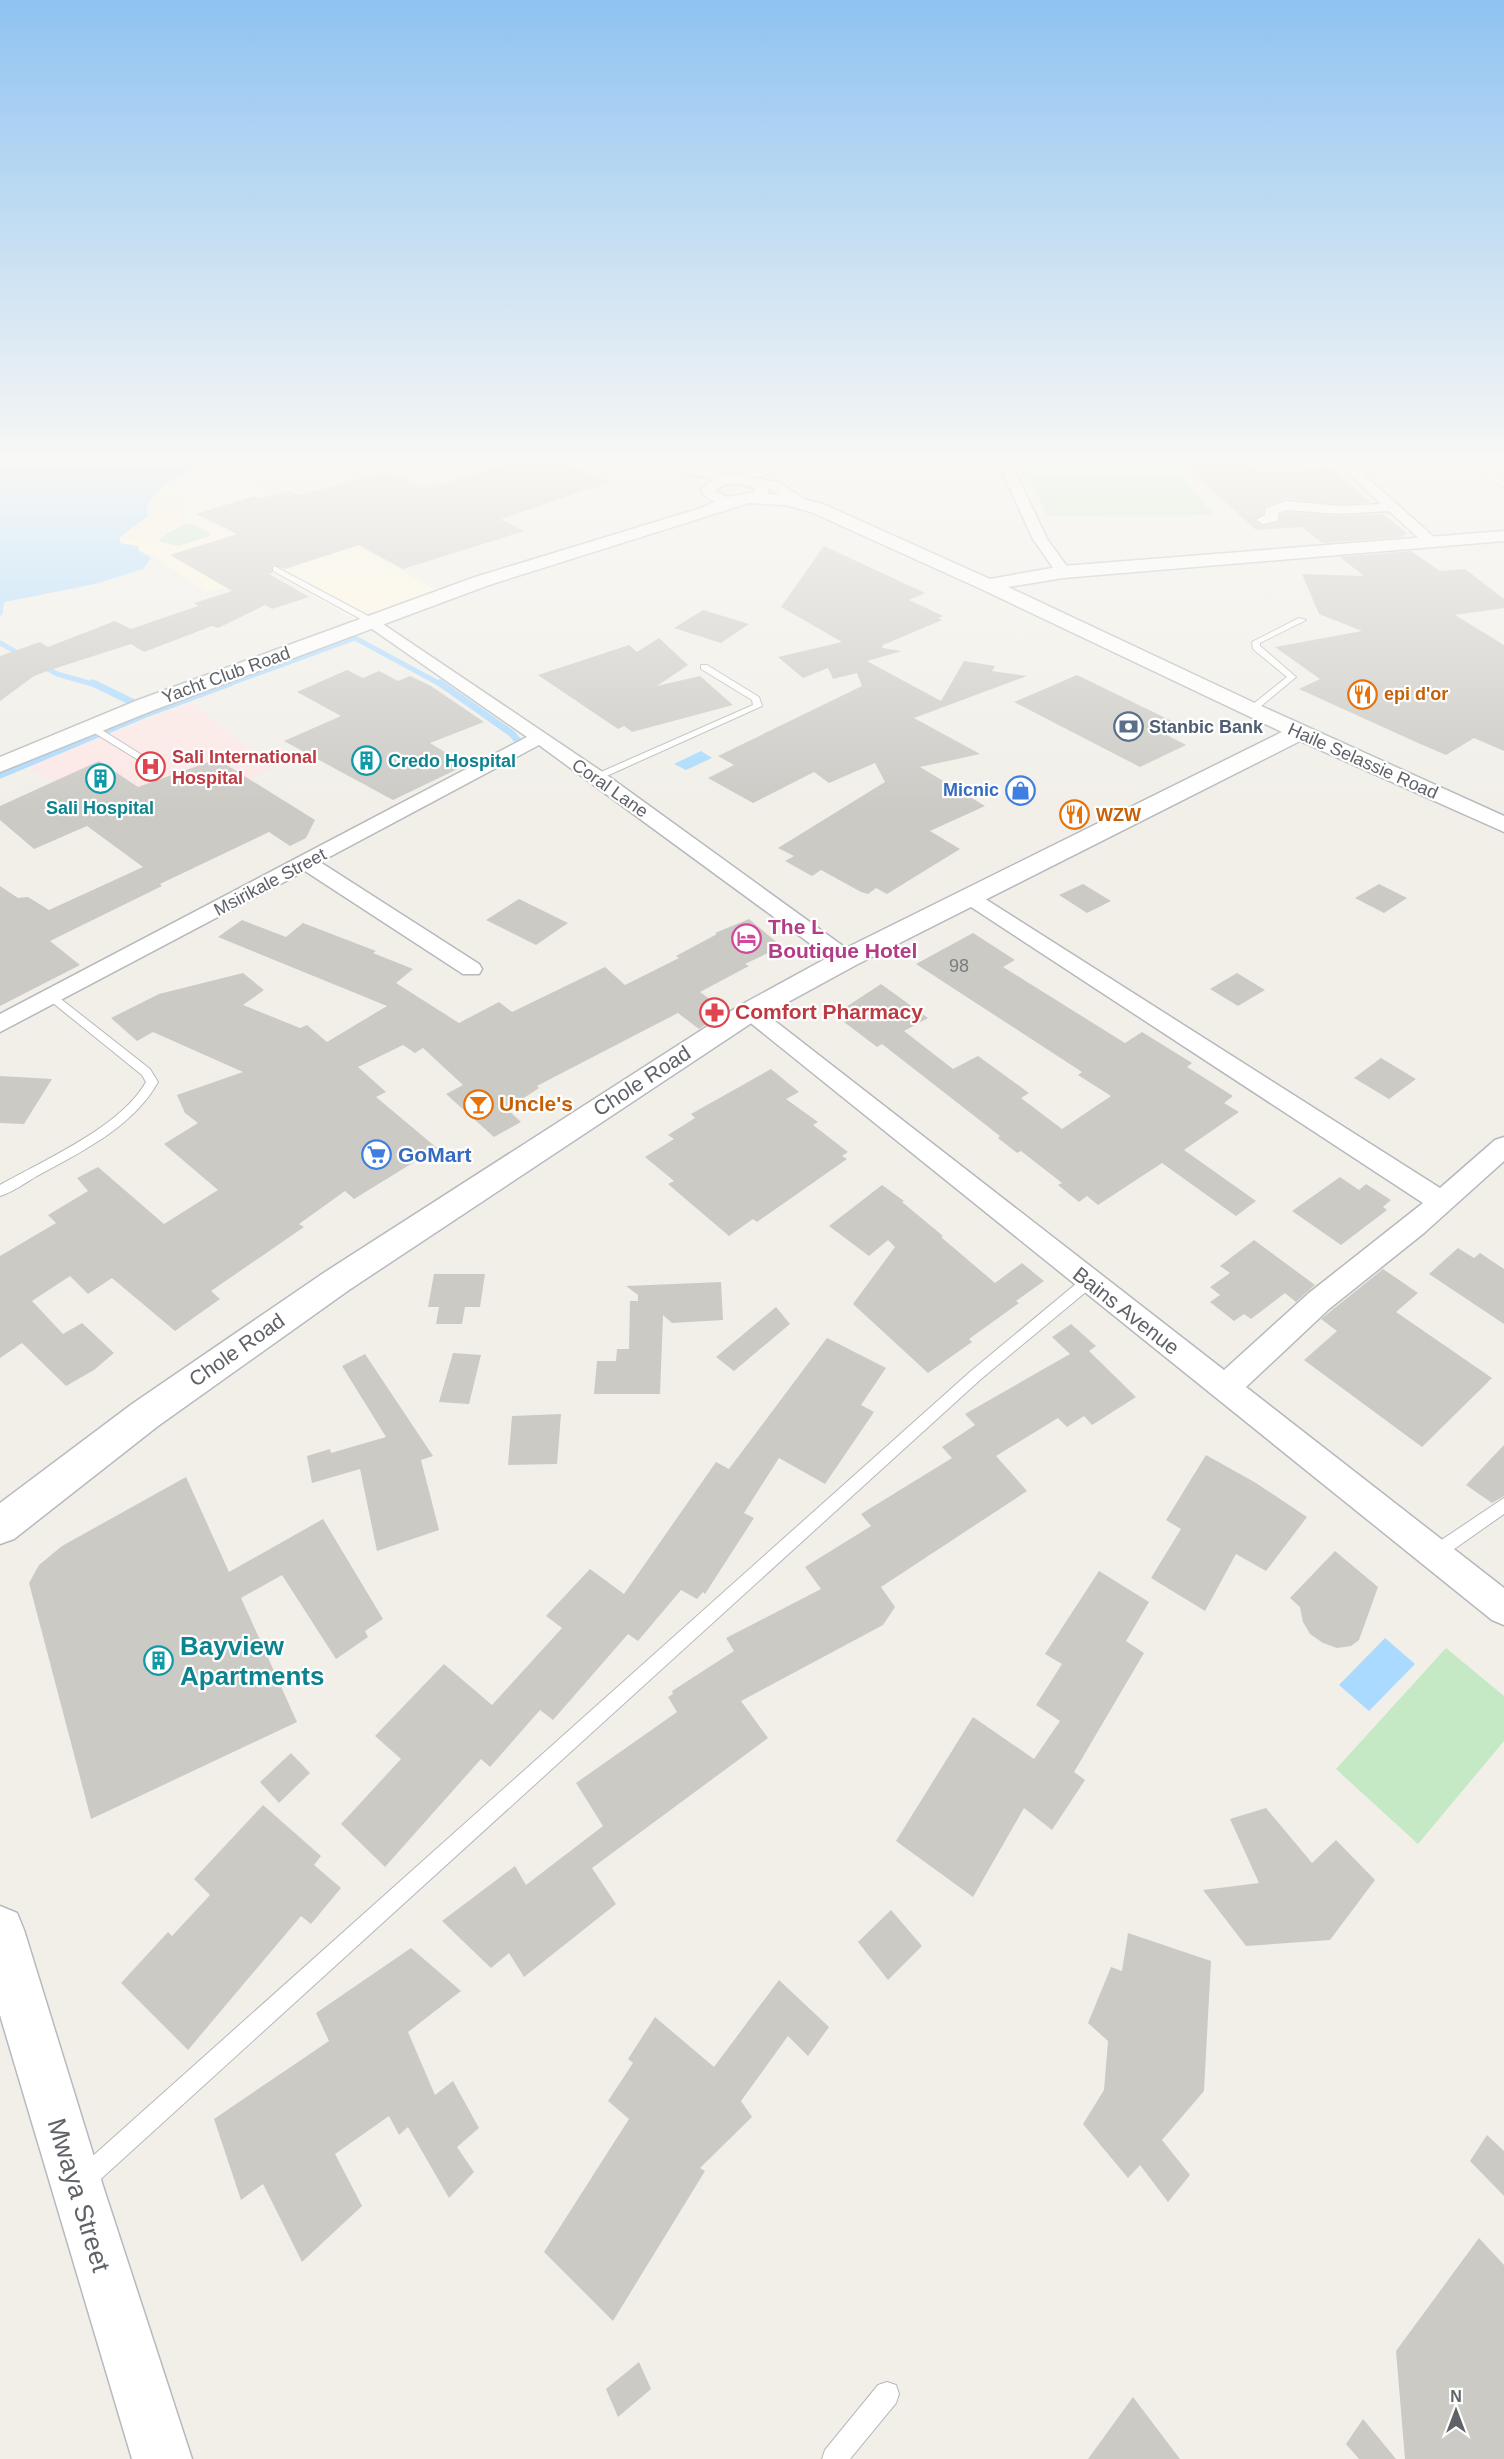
<svg xmlns="http://www.w3.org/2000/svg" width="1504" height="2459" font-family="Arial,sans-serif">
<style>
.commercial{fill:#fef7e0}
.medical{fill:#fce8e6}
.green{fill:#c5e8c5}
.sand{fill:#fbf3d9}
.water{fill:#aadaff}
.lines{fill:none;stroke-linecap:round;stroke-linejoin:round}
.stream-far1{stroke:#aadaff;stroke-width:5}
.stream{stroke:#aadaff;stroke-width:7}
.building{fill:#cccac5}
.lane-casing{stroke:#b5b8bc;stroke-width:2}
.street-casing{stroke:#b5b8bc;stroke-width:3}
.secondary-casing{stroke:#b6babf;stroke-width:3}
.lane{fill:#fff;fill-rule:evenodd}
.street{fill:#fff;fill-rule:evenodd}
.secondary{fill:#fff;fill-rule:evenodd}
.labels{text-anchor:middle;stroke-width:4.5;stroke-linejoin:round;paint-order:stroke}
.far-street-label{font-size:18px;fill:#5f6368;stroke:#fff}
.far-food-label{font-size:18px;font-weight:bold;fill:#c56008;stroke:#fff;text-anchor:start}
.far-service-label{font-size:18px;font-weight:bold;fill:#4e5e75;stroke:#fff;text-anchor:start}
.far-health-label{font-size:18px;font-weight:bold;fill:#be3a42;stroke:#fff;text-anchor:start}
.far-culture-label{font-size:18px;font-weight:bold;fill:#0d838f;stroke:#fff;text-anchor:start}
.far-shop-label{font-size:18px;font-weight:bold;fill:#366cbe;stroke:#fff;text-anchor:end}
.number-label{font-size:18px;fill:#7a7d7f}
.hotel-label{font-size:21px;font-weight:bold;fill:#b23c85;stroke:#fff;text-anchor:start}
.health-label{font-size:21px;font-weight:bold;fill:#be3a42;stroke:#fff;text-anchor:start}
.street-label{font-size:21px;fill:#5f6368;stroke:#fff}
.food-label{font-size:21px;font-weight:bold;fill:#c56008;stroke:#fff;text-anchor:start}
.shop-label{font-size:21px;font-weight:bold;fill:#366cbe;stroke:#fff;text-anchor:start}
.near-culture-label{font-size:26px;font-weight:bold;fill:#0d838f;stroke:#fff;text-anchor:start}
.near-street-label{font-size:26px;fill:#5f6368;stroke:#fff}
</style>
<rect width="100%" height="100%" fill="#f1efe8"/>
<path class="commercial" d="M218 467 310 520 440 592 358 621 273 573 208 592 147 553 120 543V537L148 516 147 506 171 480 192 471Z"/>
<path class="medical" d="M191 702 274 768 125 831 28 766Z"/>
<path class="green" d="M1024 465H1172L1214 515 1047 516Z
M190 523 208 532 210 536 179 546 158 541 173 528Z
M1446 1648 1504 1696V1741L1418 1844 1336 1769Z"/>
<path class="sand" d="M183 478 191 488 189 496 184 499 180 516 190 523C162 531 156 552 120 537L148 516 147 506C156 491 166 481 183 478Z"/>
<path class="water" d="M0 465H192V471C172 479 158 487 147 506L148 516 120 537V543L138 546V550L151 558 143 569 95 584 0 603Z
M701 751 712 758 686 770 674 764Z
M1385 1638 1415 1664 1369 1711 1339 1685Z"/>
<g class="lines">
<path class="stream-far1" d="M0 613 2 602
M0 643 23 656
M41 665 57 674 96 685
M226 685 355 638 442 685"/>
<path class="stream" d="M93 683 138 705
M440 683 511 733 521 744
M0 775 146 714 230 683"/>
</g>
<path class="building" d="M506 465H570L610 482 501 519 524 531 403 569 359 545 285 569 273 565 272 573 269 574 309 597 272 609 265 605 218 628 212 626 144 652 131 644 50 670 34 676 0 701V656L40 642 48 647 115 621 131 629 198 606 194 603 232 591 170 555 237 534 196 514 254 496 261 498 290 491 299 495 385 471 426 488Z
M1185 465H1249L1254 471 1267 472 1332 469 1370 502 1340 504 1285 499 1265 506 1263 514 1254 521 1263 526 1278 523 1280 515 1286 512 1340 516 1383 514 1407 533 1401 537 1322 543 1302 527 1256 530Z
M824 546 925 593 909 600 943 616 938 618 942 620 883 645 882 648 902 651 867 661 941 701 964 661 995 666 992 671 1027 676 914 718 980 754 920 767 985 806 930 831 960 849 887 894 876 888 868 894 861 892 821 870 812 876 785 861 794 856 778 848 885 782 875 763 829 783 814 772 753 803 708 778 734 765 718 756 862 686 857 673 833 679 828 668 803 678 778 657 842 642 781 607Z
M1411 551 1440 571 1465 569 1504 599V608L1455 615 1504 645V751L1474 738 1446 755 1418 743 1299 689 1320 679 1275 647 1362 631 1319 614 1302 574 1364 576 1340 557Z
M703 610 749 624 721 643 674 628Z
M659 638 688 665 657 686 700 676 733 705 632 732 624 726 618 729 538 675 629 645 637 652Z
M347 670 363 678 379 671 398 681 410 676 431 686 484 722 430 743 466 765 393 800 284 741 341 716 297 692Z
M1077 675 1178 724 1161 732 1186 745 1140 767 1014 702Z
M217 759 315 820 306 838 290 846 269 832 160 884 162 886 50 941 80 965 0 1006V886L18 898 28 897 49 910 143 867 87 826 34 849 0 820V806L99 761 138 787Z
M1083 884 1111 901 1087 913 1059 895Z
M1379 884 1407 898 1384 913 1355 898Z
M519 899 568 923 536 945 486 920Z
M749 919 780 945 767 950 770 952 745 964 749 966 700 992 726 1011 699 1029 678 1013 585 1061 537 1086 539 1088 507 1109 521 1122 494 1137 446 1094 463 1085 423 1048 415 1053 403 1045 358 1067 386 1092 376 1097 437 1148 354 1199 345 1191 299 1224 304 1227 211 1291 220 1299 175 1331 112 1278 88 1294 70 1276 32 1301 63 1334 82 1323 114 1353 94 1370 66 1386 22 1343 0 1358V1256L56 1223 48 1215 88 1191 77 1178 98 1167 164 1224 218 1190 164 1144 198 1123 185 1113 177 1095 243 1072 153 1032 137 1041 111 1018 159 994 243 973 264 990 243 1005 300 1028 307 1025 327 1042 387 1006 218 937 242 920 286 937 303 923 376 951 373 953 413 969 396 983 459 1023 499 1002 512 1012 605 967 625 985 679 958 676 956 717 934 715 933Z
M973 933 1015 960 1003 967 1125 1043 1142 1032 1192 1063 1187 1067 1233 1096 1224 1103 1239 1112 1184 1150 1256 1201 1236 1216 1162 1163 1098 1205 1087 1196 1079 1202 1058 1185 1062 1183 1021 1151 1017 1153 998 1138 1000 1136 882 1044 877 1047 844 1022 858 1014 846 1007 881 984 928 1018 904 1031 953 1069 978 1056 1029 1093 1021 1098 1062 1129 1111 1096 1078 1075 1082 1072 916 964Z
M1237 973 1265 990 1238 1006 1210 989Z
M1381 1058 1416 1079 1389 1099 1354 1078Z
M771 1069 799 1092 786 1099 818 1122 813 1125 848 1152 842 1156 847 1159 757 1222 753 1219 729 1236 668 1184 674 1181 645 1157 674 1139 668 1135 695 1118 691 1114Z
M0 1076 52 1079 24 1124 0 1123Z
M1340 1177 1359 1190 1366 1184 1391 1200 1383 1207 1387 1210 1341 1245 1292 1211Z
M882 1185 904 1201 902 1202 943 1236 941 1237 995 1283 1022 1263 1044 1281 1016 1301 1019 1303 969 1339 972 1342 928 1373 853 1304 895 1247 888 1240 869 1256 829 1226Z
M1254 1240 1315 1285 1296 1302 1285 1293 1251 1319 1244 1314 1234 1321 1210 1302 1220 1295 1210 1287 1230 1273 1220 1266Z
M1458 1248 1474 1258 1480 1253 1504 1269V1324L1429 1274Z
M1383 1269 1418 1293 1396 1312 1492 1378 1422 1447 1304 1360 1337 1331 1321 1319Z
M434 1274H485L480 1307H465L462 1324H436L439 1307H428Z
M721 1282 723 1320 672 1323 663 1315 660 1394H594L597 1361H616L617 1349H629L630 1301H638V1295L626 1286Z
M776 1307 790 1324 734 1371 716 1357Z
M1071 1324 1096 1346 1089 1351 1136 1397 1092 1425 1084 1416 1067 1427 1058 1418 996 1456 1027 1491 881 1587 895 1607 883 1625 741 1701 768 1738 592 1868 616 1904 524 1977 509 1953 491 1968 442 1921 515 1866 526 1885 603 1826 576 1783 677 1712 668 1697 673 1694 672 1691 734 1651 726 1638 821 1589 805 1567 871 1526 861 1514 952 1458 942 1447 975 1425 965 1414 1070 1354 1052 1337Z
M827 1338 886 1368 861 1405 874 1412 825 1484 779 1458 744 1513 754 1518 705 1594 703 1592 697 1599 681 1590 638 1641 628 1634 553 1720 540 1710 490 1767 481 1759 385 1867 341 1824 401 1759 375 1736 444 1664 492 1705 562 1628 546 1616 590 1569 624 1594 716 1462 729 1469Z
M453 1353 481 1355 469 1404 439 1402Z
M365 1354 433 1456 421 1460 439 1530 377 1551 360 1469 312 1483 307 1456 330 1449 331 1453 386 1437 342 1366Z
M561 1414 557 1464 508 1465 512 1416Z
M1504 1445V1496L1492 1503 1466 1485Z
M1206 1455 1256 1483 1307 1517 1266 1571 1236 1554 1205 1611 1151 1578 1181 1529 1166 1520Z
M186 1477 229 1572 323 1519 383 1619 365 1631 368 1637 336 1659 282 1575 241 1598 297 1722 91 1819 29 1583 39 1565 62 1546Z
M1335 1551 1378 1587 1359 1640 1351 1646 1337 1648 1323 1643 1310 1634 1303 1622 1300 1607 1290 1598Z
M1099 1571 1149 1602 1126 1641 1144 1653 1074 1772 1085 1780 1052 1830 1024 1808 973 1897 896 1841 973 1717 1034 1759 1060 1721 1036 1705 1062 1664 1045 1654Z
M291 1753 310 1773 279 1803 260 1782Z
M263 1805 321 1856 314 1865 341 1888 311 1924 301 1916 188 2050 121 1983 168 1932 172 1936 210 1895 194 1879Z
M1266 1808 1312 1863 1336 1840 1375 1880 1330 1940 1246 1946 1203 1890 1259 1883 1230 1819Z
M891 1910 922 1946 888 1980 858 1942Z
M1128 1933 1211 1961 1204 2091 1162 2140 1190 2175 1168 2202 1140 2165 1128 2178 1083 2124 1104 2090 1108 2041 1088 2023 1111 1967 1122 1971Z
M411 1948 461 1991 408 2032 435 2095 453 2081 479 2128 457 2147 474 2172 449 2198 408 2127 399 2135 389 2116 335 2154 362 2206 302 2262 263 2184 241 2200 214 2119 329 2041 316 2013Z
M779 1980 829 2027 808 2056 788 2036 741 2101 752 2117 700 2168 705 2171 613 2321 544 2252 629 2119 608 2101 633 2063 628 2059 655 2017 714 2067Z
M1487 2135 1504 2151V2196L1470 2161Z
M1479 2238 1504 2265V2459H1405L1396 2351Z
M639 2362 651 2389 618 2417 606 2389Z
M1133 2397 1180 2459H1088Z
M1363 2419 1396 2459H1359L1346 2444Z"/>
<g class="lines">
<defs>
<path id="lane" d="M1471 465H1478L1504 482V487Z
M276 567 374 619 375 621 368 623 273 571V567Z
M1299 618 1306 620 1260 643V646L1296 677 1254 712H1248V708L1287 677 1253 649 1252 642Z
M701 665H707L759 697 762 706 600 779H594V775L753 705 752 700 701 669Z
M88 725H94L153 762 145 764 88 729Z
M52 992 150 1069 158 1082C133 1127 81 1152 37 1176 25 1183 13 1192 0 1196V1185C44 1160 121 1127 146 1082L142 1075 48 999 46 996Z
M1088 1277 1093 1278 1095 1282 1093 1286 981 1379 92 2187 84 2190 76 2187 73 2179 76 2171 971 1371 1083 1278Z
M1504 1498V1514L1440 1559 1434 1562 1428 1559 1426 1554 1428 1549Z
M887 2382 896 2385 899 2394 896 2403 850 2459H822L825 2450 878 2385Z"/>
<path id="street" d="M662 465H686L736 476 767 465H791L790 468 752 478 779 482 807 501 800 505 795 504 768 488V495L759 501 752 497 755 489C742 483 727 480 715 491L737 502 730 506C719 504 706 500 701 490L714 479 664 468Z
M999 465H1012L1047 539 1071 572 1068 575H1058L1033 539Z
M1340 465H1353L1435 538 1437 541 1435 544H1425L1389 511 1340 514 1286 510 1278 513V521L1263 524 1256 520 1265 515 1266 508 1286 501 1340 506 1381 504Z
M371 616 604 773 854 954 857 959 854 964H838L539 745 320 862 479 964 482 969 479 974H463L305 871 0 1032V1014L527 737 365 624 363 621 365 618Z
M972 893 979 895 1440 1188 1495 1140 1504 1137V1161L1424 1233 1329 1309 1246 1387 1504 1588V1625L1492 1620 737 1012 741 1007 749 1005 757 1007 1224 1370 1309 1293 1423 1203 965 903 961 899 965 895Z"/>
<path id="secondary" d="M749 493 785 495 823 504 990 579 1063 566 1504 531V541L1063 578 1008 587 1259 705 1504 816V832L1300 741 856 965 759 1018 349 1290 158 1426 14 1539 0 1544V1503L132 1404 325 1272 739 1006 836 953 1282 732 981 589 811 512 785 505 749 503 489 585 154 710 0 772V757L138 700 475 577 701 508 723 498Z
M0 1906 17 1913 24 1930 103 2186 192 2459H132L0 2015Z"/>
</defs>
<use href="#lane" class="lane-casing"/>
<use href="#street" class="street-casing"/>
<use href="#secondary" class="secondary-casing"/>
<use href="#lane" class="lane"/>
<use href="#street" class="street"/>
<use href="#secondary" class="secondary"/>
</g>
<linearGradient id="sky" x2="0" y2="1"><stop stop-color="#8fc3f1"/><stop offset="0.57" stop-color="#f9f8f5"/><stop offset="1" stop-color="#f9f8f5" stop-opacity="0"/></linearGradient>
<rect width="1504" height="809" fill="url(#sky)"/>
<defs>
<symbol id="restaurant-ring" viewBox="-11 -11 22 22"><circle r="9.5" fill="#fff" stroke="#e8710a" stroke-width="1.5"/><path d="M-5-6h1v4h1v-4h1v4h1v-4h1v5L-1.5 .5V6h-2V.5L-5-1ZM5-6V6H3V1.5H1.5Q1.5-4 5-6Z" fill="#e8710a"/></symbol>
<symbol id="bank-ring" viewBox="-11 -11 22 22"><circle r="9.5" fill="#fff" stroke="#5c6f8a" stroke-width="1.5"/><path d="M-6-4H6V4H-6ZM0-2.3a2.3 2.3 0 1 0 0 4.6a2.3 2.3 0 1 0 0-4.6Z" fill="#5c6f8a"/></symbol>
<symbol id="building-ring" viewBox="-11 -11 22 22"><circle r="9.5" fill="#fff" stroke="#0f9aa8" stroke-width="1.5"/><path d="M-4-6H4V6H1V3H-1V6H-4ZM-2.5-4.3h1.7v1.8h-1.7ZM.8-4.3h1.7v1.8H.8ZM-2.5-1h1.7V.8h-1.7ZM.8-1h1.7V.8H.8Z" fill="#0f9aa8"/></symbol>
<symbol id="hospital-ring" viewBox="-11 -11 22 22"><circle r="9.5" fill="#fff" stroke="#e0444e" stroke-width="1.5"/><path d="M-5-5h3v3.5h4V-5h3V5h-3V1.5h-4V5h-3Z" fill="#e0444e"/></symbol>
<symbol id="shop-ring" viewBox="-11 -11 22 22"><circle r="9.5" fill="#fff" stroke="#3f7fe0" stroke-width="1.5"/><path d="M-5-2.5h2.3a2.7 3.5 0 0 1 5.4 0H5L5.5 6h-11ZM-1.5-2.5h3a1.5 2.3 0 0 0-3 0Z" fill="#3f7fe0"/></symbol>
<symbol id="hotel-ring" viewBox="-11 -11 22 22"><circle r="9.5" fill="#fff" stroke="#d1479c" stroke-width="1.5"/><path d="M-6-4.5h1.5V1H6V5H4.5V3h-9V5H-6ZM-4 0a1.8 1.8 0 1 1 3.6 0ZM.5 0V-2.5h3Q6-2.5 6 0Z" fill="#d1479c"/></symbol>
<symbol id="pharmacy-ring" viewBox="-11 -11 22 22"><circle r="9.5" fill="#fff" stroke="#e0444e" stroke-width="1.5"/><path d="M-2-6h4v4h4v4h-4v4h-4v-4h-4v-4h4Z" fill="#e0444e"/></symbol>
<symbol id="bar-ring" viewBox="-11 -11 22 22"><circle r="9.5" fill="#fff" stroke="#e8710a" stroke-width="1.5"/><path d="M-6-5H6L.8 .8V4.5H3.5V6h-7V4.5H-.8V.8Z" fill="#e8710a"/></symbol>
<symbol id="supermarket-ring" viewBox="-11 -11 22 22"><circle r="9.5" fill="#fff" stroke="#3f7fe0" stroke-width="1.5"/><path d="M-6-5.5h2.5l.6 2H6L4.5 2H-2.5L-4.4-4H-6ZM-1.5 3.2a1.3 1.3 0 1 0 .1 0ZM3 3.2a1.3 1.3 0 1 0 .1 0Z" fill="#3f7fe0"/></symbol>
</defs>
<g fill-rule="evenodd">
<use href="#restaurant-ring" x="1346" y="678" width="33" height="33"/>
<use href="#bank-ring" x="1112" y="710" width="33" height="33"/>
<use href="#building-ring" x="350" y="744" width="33" height="33"/>
<use href="#hospital-ring" x="134" y="750" width="33" height="33"/>
<use href="#building-ring" x="84" y="762" width="33" height="33"/>
<use href="#shop-ring" x="1004" y="774" width="33" height="33"/>
<use href="#restaurant-ring" x="1058" y="798" width="33" height="33"/>
<use href="#hotel-ring" x="730" y="922" width="33" height="33"/>
<use href="#pharmacy-ring" x="698" y="996" width="33" height="33"/>
<use href="#bar-ring" x="462" y="1088" width="33" height="33"/>
<use href="#supermarket-ring" x="360" y="1138" width="33" height="33"/>
<use href="#building-ring" x="142" y="1644" width="33" height="33"/>
</g>
<g class="labels">
<g class="far-street-label">
<text transform="translate(226 675) rotate(-20)" y="6">Yacht Club Road</text>
<text transform="translate(1363 761) rotate(24)" y="6">Haile Selassie Road</text>
<text transform="translate(610 788) rotate(35)" y="6">Coral Lane</text>
<text transform="translate(270 882) rotate(-28)" y="6">Msirikale Street</text>
</g>
<g class="far-food-label">
<text x="1384" y="700">epi d'or</text>
<text x="1096" y="821">WZW</text>
</g>
<g class="far-service-label">
<text x="1149" y="733">Stanbic Bank</text>
</g>
<g class="far-health-label">
<text x="172" y="763">Sali International<tspan x="172" dy="21">Hospital</tspan></text>
</g>
<g class="far-culture-label">
<text x="388" y="767">Credo Hospital</text>
<text x="100" y="814" text-anchor="middle">Sali Hospital</text>
</g>
<g class="far-shop-label">
<text x="999" y="796">Micnic</text>
</g>
<g class="number-label">
<text x="959" y="972">98</text>
</g>
<g class="hotel-label">
<text x="768" y="934">The L<tspan x="768" dy="24">Boutique Hotel</tspan></text>
</g>
<g class="health-label">
<text x="735" y="1019">Comfort Pharmacy</text>
</g>
<g class="street-label">
<text transform="translate(642 1081) rotate(-33)" y="7">Chole Road</text>
<text transform="translate(1126 1311) rotate(38)" y="7">Bains Avenue</text>
<text transform="translate(237 1350) rotate(-35)" y="7">Chole Road</text>
</g>
<g class="food-label">
<text x="499" y="1111">Uncle's</text>
</g>
<g class="shop-label">
<text x="398" y="1162">GoMart</text>
</g>
<g class="near-culture-label">
<text x="180" y="1655">Bayview<tspan x="180" dy="30">Apartments</tspan></text>
</g>
<g class="near-street-label">
<text transform="translate(79 2195) rotate(73)" y="9">Mwaya Street</text>
</g>
</g>
<g transform="translate(1456 2411)" stroke="#ffffff" stroke-width="4.5" paint-order="stroke">
<path d="M0-4.5L10 22L0 15L-10 22Z" fill="#5f6368"/>
<text y="-9" font-size="16" font-weight="bold" text-anchor="middle" fill="#5f6368">N</text>
</g>
</svg>
